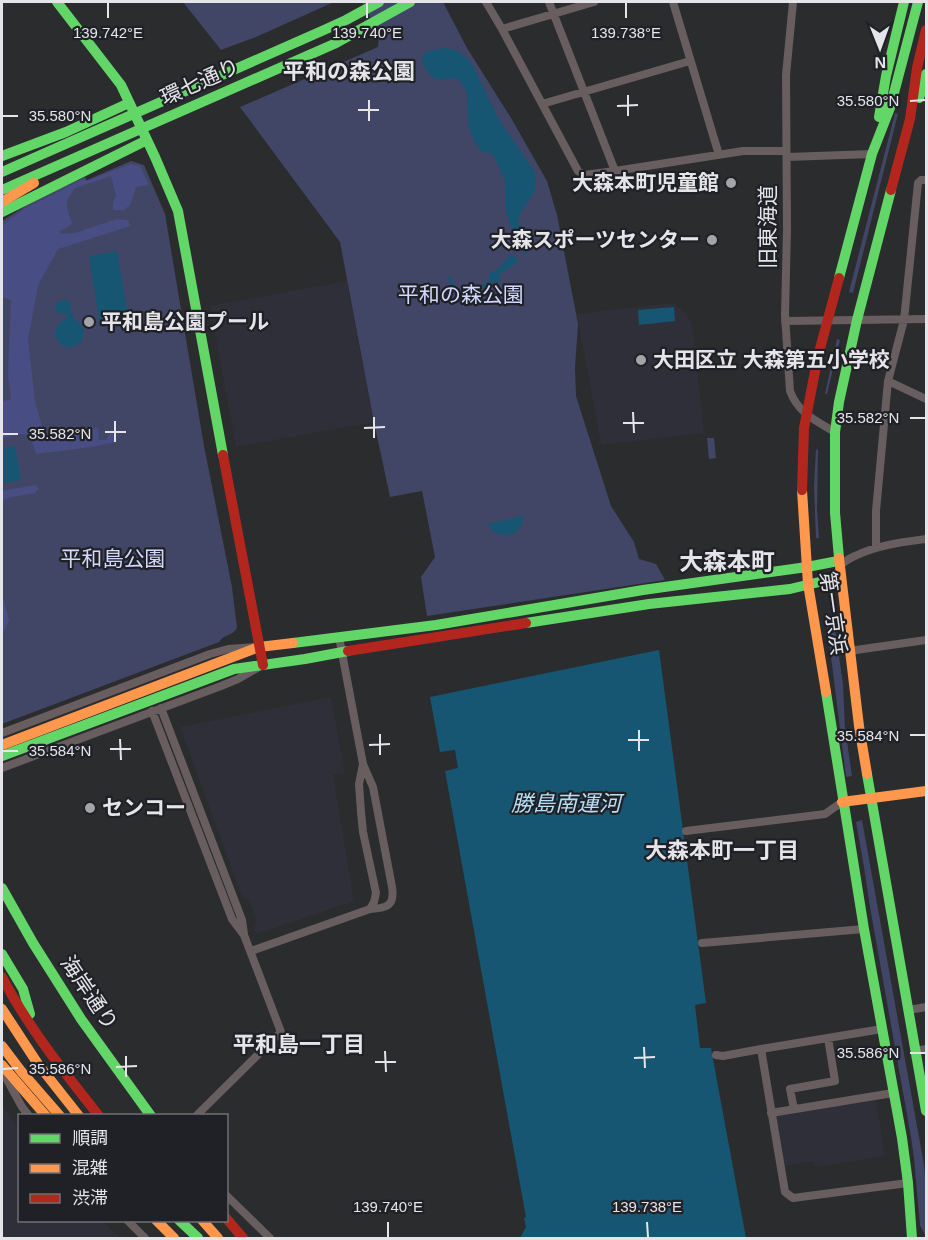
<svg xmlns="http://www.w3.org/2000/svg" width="928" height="1240" font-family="Arial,'Noto Sans JP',sans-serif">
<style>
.built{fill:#2e2f38}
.green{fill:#414666}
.forest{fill:#484e84}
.water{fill:#175672}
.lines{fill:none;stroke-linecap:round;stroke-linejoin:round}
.stream{stroke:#175672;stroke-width:3}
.street{stroke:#685d5f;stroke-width:8}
.fast{stroke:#63d668;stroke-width:10}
.slow{stroke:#ff974d;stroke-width:10}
.jam{stroke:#b3261e;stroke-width:10}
.ticks{fill:none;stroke:#e5e5e9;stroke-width:2}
.poi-dot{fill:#a4a4a8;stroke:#202126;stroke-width:2}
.labels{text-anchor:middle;stroke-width:4.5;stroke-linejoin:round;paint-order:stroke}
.street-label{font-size:21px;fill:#e5e5e9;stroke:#202126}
.poi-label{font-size:21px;font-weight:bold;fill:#e5e5e9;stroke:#202126;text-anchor:start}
.park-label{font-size:21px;fill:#d2d8fe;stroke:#202126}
.neighbourhood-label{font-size:22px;font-weight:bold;fill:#e5e5e9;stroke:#202126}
.water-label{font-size:22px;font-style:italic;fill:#b7dff6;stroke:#202126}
.quarter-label{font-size:24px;font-weight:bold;fill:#e5e5e9;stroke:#202126}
.ticks-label{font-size:15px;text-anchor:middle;fill:#e5e5e9;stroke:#202126;stroke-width:4.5;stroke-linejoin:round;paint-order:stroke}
</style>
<rect width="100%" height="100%" fill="#2b2c2e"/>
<path class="built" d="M347 281 374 422 236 447 210 306Z
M672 303 675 304 687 315 692 324 704 433 601 445 577 314Z
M331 697 345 773 333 775 354 901 257 934 254 930 256 920 250 902 241 895 180 727Z
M876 1100 885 1156 815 1167 813 1161 784 1166 776 1115Z
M2 1104 19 1129 20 1220 102 1221 121 1238H2Z"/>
<path class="green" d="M183 2H334L256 37 221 50Z
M362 2H443L467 48 511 118 547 181 557 215 578 324 575 368 576 396 611 506 634 542 639 559 656 564 665 580 427 616 421 577 435 557 422 491 390 497 374 422 340 242 240 107 378 47 379 33Z
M895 113 898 114 853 293 849 292Z
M131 161 144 165 165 214 204 446 232 587 237 628C233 636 224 634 219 642L2 724V221L38 198 85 177 87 180Z
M837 339 840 340 827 394H825Z
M707 438H714L716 458 709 459Z
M816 449 818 450 817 509 819 538H816L814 486Z
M833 615 843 684 845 728 852 776 846 777 826 616Z
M862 820 924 1165 926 1188V1237L920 1225 914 1158 911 1137 870 907 864 867 856 822Z"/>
<path class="forest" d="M130 164 140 166 149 185 136 187 130 205 124 210H113V203L116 195 111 176 75 188 67 200V208L72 224 59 232 62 234 75 233 117 219 128 220 130 226 58 249 38 285 28 339 35 402 45 436 98 428 99 440H106L109 434 113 433 115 442 92 447 36 454 30 435 16 434 2 438V402L11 399 8 374 11 300 2 297V225L24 209 83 179 87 181Z
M35 485 39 488 35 493 11 497 2 500V491Z
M2 594 9 620 2 635Z"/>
<path class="water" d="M446 48C458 49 466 56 473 66L498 118 534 171C541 193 526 200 518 219L521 231 528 244 526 254 513 245 514 237 505 207V180L492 153 482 152C476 145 471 136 469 126 466 111 472 85 455 78 449 78 442 81 436 79 430 77 419 61 423 55 426 50 440 49 446 48Z
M117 251 129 322 100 326 89 256Z
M511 254 519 260 515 264 499 275 500 281 495 283 490 281 489 274 499 268Z
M65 299C70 301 72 305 70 310 72 313 73 316 75 319 76 320 81 325 82 326 84 330 84 336 82 340 71 359 37 336 68 317L66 314H62L57 312 55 308 58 302 64 300Z
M674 307 675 321 639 325 638 310Z
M15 446 21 480 2 483V448Z
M523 516C523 534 508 539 493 532L488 524Z
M659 650 706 1003 695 1005 700 1048H711L746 1238H520L526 1227 524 1218 526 1217 445 771 458 768 455 750 440 752 430 697Z"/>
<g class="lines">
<path class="stream" d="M449 278 458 293H479L484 285 493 280"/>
<path class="street" d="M486 2 502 29 578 171 584 175 615 171
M549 2 615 171 743 151H786
M673 2 719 155
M793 2 786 75 787 229 785 315 790 391C798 413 816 421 835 432
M502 29 594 2
M542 104 690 61
M787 157 872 154
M926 180H921L918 183 904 320 888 381 926 399
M785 321 926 319
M876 548V511L888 381
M839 566C844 562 850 558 855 556 877 545 903 542 926 539
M849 651 926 640
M161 708 242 920 244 934
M152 711 232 919 244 935 281 1032 196 1116
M2 733 210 654 228 649 255 647
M363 764 359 784 361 812 363 832 376 893 374 902 370 909
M2 768 221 686 238 679 259 667
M686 831 825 814 842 802
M702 943 864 929
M251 951 370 909C387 908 395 906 392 887L373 787 363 764 339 637
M909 1010 926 1007
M882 1029 761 1049 785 1192 793 1198 908 1183
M916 1051 926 1049
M716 1055 723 1056 761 1049
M4 1074 22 1107 29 1116
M794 1109 790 1089 835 1081 828 1038
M771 1113 893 1093
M226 1195 270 1238
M127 1220 145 1238"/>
<path class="fast" d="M57 2 121 85 155 157 178 211 223 455
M919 98 926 74
M879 117 886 76 904 2
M2 156 66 132 129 103
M2 172 324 30 346 20 379 2
M2 190 334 44 410 2
M2 212 147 140
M839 278 872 154 890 108 918 2
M839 558 835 513V432L839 402 857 320 891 190
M526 623 649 604 790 589 840 577
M293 643 436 625 643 590 807 567 838 561
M826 692 864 929 902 1138 908 1183 912 1238
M2 756 234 669 305 659 348 651
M867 774 926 1111
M2 888 33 943 81 1019 151 1116
M2 954 23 989 30 1014
M179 1220 198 1238"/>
<path class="slow" d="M2 202 34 183
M802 490 808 584 826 692
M839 558 859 726 867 774
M2 745 259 647 293 643
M842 802 926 791
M2 1009 38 1064 79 1116
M2 1046 21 1071 60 1116
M2 1065 46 1116
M156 1220 174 1238
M202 1220 218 1238"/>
<path class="jam" d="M891 190 910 119 917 68 926 30
M223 455 263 665
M802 490 804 428 818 356 839 278
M348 651 526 623
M2 977C28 1027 64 1072 99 1116
M226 1218 243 1238"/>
</g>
<path class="ticks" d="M108 3V18M367 3V18M626 3V18M628 95V116M369 100V121M910 101 925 100M617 106 638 105M358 110H379M3 116H18M633 412 634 433M374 417V438M910 418H925M115 421V442M623 423H644M364 428 385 427M105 432H126M3 434H18M639 730V751M380 734V755M910 735H925M120 739 121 760M628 740H649M369 745 390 744M110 749H131M3 751H18M644 1047 645 1068M385 1051 386 1072M910 1053H925M126 1056V1077M634 1058 655 1057M375 1062H396M116 1067 137 1066M3 1069 18 1068M388 1222V1237M647 1222 648 1237"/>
<g class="poi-dot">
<circle cx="731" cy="183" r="6"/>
<circle cx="712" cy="240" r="6"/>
<circle cx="89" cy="322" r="6"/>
<circle cx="641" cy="360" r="6"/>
<circle cx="90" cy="808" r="6"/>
</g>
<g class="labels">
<g class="street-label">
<text transform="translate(200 82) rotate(-24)" y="7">環七通り</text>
<text transform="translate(768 227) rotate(-90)" y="7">旧東海道</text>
<text transform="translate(833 613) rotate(82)" y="7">第一京浜</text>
<text transform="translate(89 993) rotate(56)" y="7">海岸通り</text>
</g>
<g class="poi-label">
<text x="719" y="190" text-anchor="end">大森本町児童館</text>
<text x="700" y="247" text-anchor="end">大森スポーツセンター</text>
<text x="101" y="329">平和島公園プール</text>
<text x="653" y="367">大田区立 大森第五小学校</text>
<text x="102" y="815">センコー</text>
</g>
<g class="park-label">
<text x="461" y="302">平和の森公園</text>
<text x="113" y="566">平和島公園</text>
</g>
<g class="neighbourhood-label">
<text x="349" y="79">平和の森公園</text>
<text x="722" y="858">大森本町一丁目</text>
<text x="299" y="1052">平和島一丁目</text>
</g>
<g class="water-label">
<text x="566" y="811">勝島南運河</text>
</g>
<g class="quarter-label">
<text x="727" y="570">大森本町</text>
</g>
</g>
<g class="ticks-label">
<text x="108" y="38">139.742°E</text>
<text x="367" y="38">139.740°E</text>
<text x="626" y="38">139.738°E</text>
<text x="868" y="106">35.580°N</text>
<text x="60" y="121">35.580°N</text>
<text x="868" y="423">35.582°N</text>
<text x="60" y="439">35.582°N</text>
<text x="868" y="741">35.584°N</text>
<text x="60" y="756">35.584°N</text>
<text x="868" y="1058">35.586°N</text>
<text x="60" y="1074">35.586°N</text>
<text x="388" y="1212">139.740°E</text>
<text x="647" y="1212">139.738°E</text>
</g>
<rect width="928" height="1240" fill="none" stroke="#e5e5e9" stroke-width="6"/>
<rect x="18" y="1114" width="210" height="108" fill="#202126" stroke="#6f6f74" stroke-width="1.5"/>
<rect x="30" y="1134" width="30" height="9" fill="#63d668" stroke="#6f6f74" stroke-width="1.5"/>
<text x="72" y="1144" font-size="18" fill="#e5e5e9">順調</text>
<rect x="30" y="1164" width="30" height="9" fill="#ff974d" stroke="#6f6f74" stroke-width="1.5"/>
<text x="72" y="1174" font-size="18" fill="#e5e5e9">混雑</text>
<rect x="30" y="1194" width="30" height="9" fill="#b3261e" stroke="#6f6f74" stroke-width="1.5"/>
<text x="72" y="1204" font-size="18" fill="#e5e5e9">渋滞</text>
<g transform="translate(880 48) rotate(179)" stroke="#202126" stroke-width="4.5" paint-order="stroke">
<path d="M0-4.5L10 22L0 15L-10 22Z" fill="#e5e5e9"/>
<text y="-9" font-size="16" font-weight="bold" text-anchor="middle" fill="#e5e5e9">N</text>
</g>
</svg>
